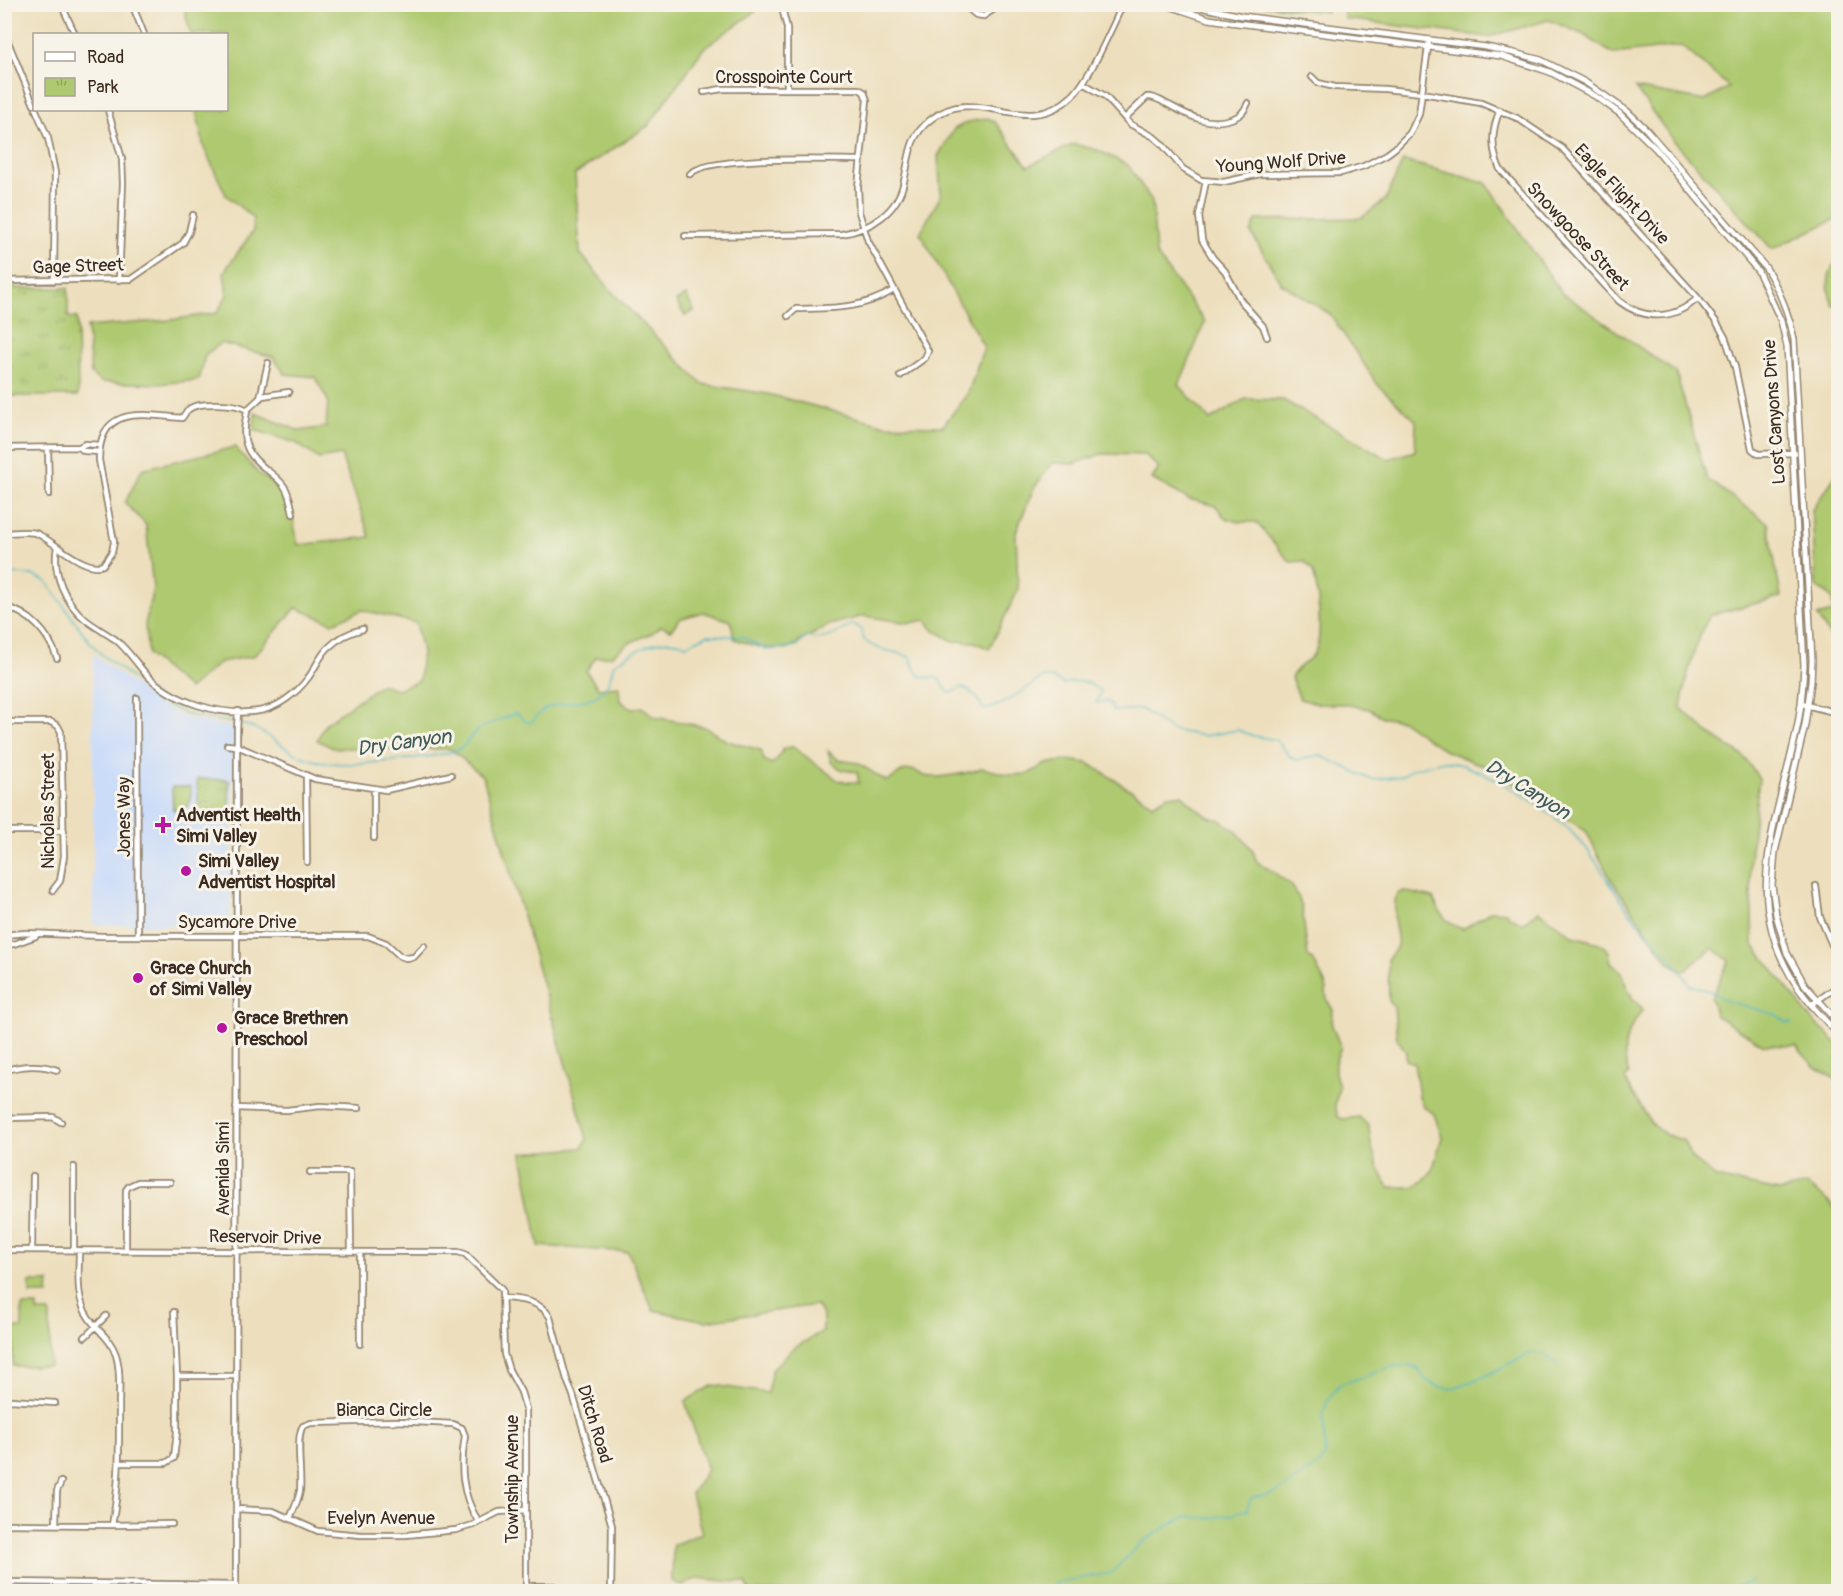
<svg xmlns="http://www.w3.org/2000/svg" width="1843" height="1596" font-family="Pangolin,sans-serif">
<style>
.built{fill:#cbdcf9}
.green{fill:#aec96f;stroke:#747a46;stroke-width:1.5}
.park{fill:url(#park-tufts);stroke:#747a46;stroke-width:1.5}
.lines{fill:none;stroke-linecap:round;stroke-linejoin:round}
.stream{stroke:#46b4c0;stroke-width:1.5}
.minor-casing{stroke:#94846e;stroke-width:8}
.tertiary-casing{stroke:#94846e;stroke-width:8}
.minor{stroke:#fff;stroke-width:4.5}
.tertiary{stroke:#fff;stroke-width:5}
.poi-dot{fill:#b5179e;stroke:#f7f3e8;stroke-width:2}
.labels{text-anchor:middle;stroke-width:6;stroke-linejoin:round;paint-order:stroke}
.street-label{font-size:18px;fill:#3b2a1e;stroke:#f7f3e8}
.poi-label{font-size:18px;font-weight:bold;fill:#3b2a1e;stroke:#f7f3e8;text-anchor:start}
.water-label{font-size:20px;font-style:italic;fill:#3f5a57;stroke:#f7f3e8}
</style>
<defs>
<pattern id="park-tufts" width="24" height="20" patternUnits="userSpaceOnUse" patternTransform="scale(1.5)"><rect width="24" height="20" fill="#aec96f"/><path d="M3 7l-1-3M5 7V3M7 7l1-3M15 17l-1-3M17 17v-4M19 17l1-3" fill="none" stroke="#8fa35b"/></pattern>
</defs>
<rect width="100%" height="100%" fill="#f7f3e8"/>
<filter id="ink" filterUnits="userSpaceOnUse"><feTurbulence type="fractalNoise" baseFrequency=".0167" numOctaves="2"/><feDisplacementMap in="SourceGraphic" scale="12" xChannelSelector="R" yChannelSelector="G"/><feConvolveMatrix kernelMatrix="1 2 1 2 8 2 1 2 1" color-interpolation-filters="sRGB"/></filter>
<filter id="wash" filterUnits="userSpaceOnUse"><feTurbulence type="fractalNoise" baseFrequency=".008" numOctaves="4" result="noise"/><feDisplacementMap in="SourceGraphic" scale="24" xChannelSelector="R" yChannelSelector="G"/><feGaussianBlur stdDeviation="1.35" result="paint"/><feColorMatrix in="noise" values="0 0 0 0 0 0 0 0 0 0 0 0 0 0 0 0 0 1.4 0 .05"/><feComposite in="paint" operator="in"/></filter>
<g filter="url(#wash)">
<rect width="100%" height="100%" fill="#eddfbd"/>
<path class="built" d="M93 654 162 706 183 717 234 728 230 922 227 925H93Z"/>
<path class="green" d="M183 5H748L756 11 704 48 648 126 575 174 580 253 613 293 702 384 768 394 886 425 943 426 968 393 984 347 920 233 941 195 938 156 954 129 968 122 988 118 995 122 1028 166 1074 144 1097 150 1128 165 1152 201 1156 254 1205 322 1179 385 1210 420 1245 399 1283 400 1388 459 1415 451 1416 421 1378 385 1330 314 1281 283 1251 233 1256 220 1361 218 1385 200 1403 161 1486 183 1561 292 1676 373 1707 479 1768 523 1781 597 1710 615C1694 645 1686 675 1681 708L1709 734 1743 756 1759 778 1750 859 1753 944 1811 1019 1838 1044V1081L1814 1066 1796 1046 1764 1045 1715 1015 1711 998 1729 961 1713 948 1684 971 1669 963 1610 878 1586 831 1489 768 1444 750 1401 720 1384 718 1369 709 1345 704H1320L1300 699 1291 678C1296 665 1313 662 1317 647 1322 631 1318 587 1313 572 1311 568 1307 564 1304 561L1290 562 1256 522H1239L1225 518 1216 506 1188 499 1152 479 1159 468 1145 455 1101 454 1074 464 1052 463 1034 488 1016 532 1018 590 989 649 975 642 953 641 933 630 926 620 909 623 864 616 829 625 787 649 759 647 734 639 731 621 703 612 679 619 671 630 661 626 652 633 629 643 611 656 596 657 586 671 598 688 619 686 620 701 633 709 642 707 655 717 705 727 727 741 761 750 764 760 771 764 776 761 784 748 793 747 839 781 859 783 857 772 842 770 831 762 828 751 839 760 858 763 886 781C894 779 900 771 907 770 914 768 919 774 925 776 936 779 972 773 982 768L1010 775 1028 774 1046 764 1068 760 1088 763 1153 804 1168 795H1182L1198 810 1209 817 1222 821 1236 831 1252 849 1257 862 1272 871 1291 885 1298 896 1302 908 1308 956 1314 962 1325 983 1327 1000 1333 1010 1332 1026 1341 1047 1335 1062V1073L1339 1086 1335 1106 1338 1117 1343 1119 1359 1117 1369 1126C1370 1148 1377 1168 1389 1187H1412L1422 1182 1432 1171 1442 1137 1434 1114 1423 1106 1419 1096 1414 1063 1406 1060V1051L1397 1039 1394 1007 1389 1002 1388 958C1401 945 1398 942 1395 926 1393 916 1395 905 1396 895L1403 891 1433 898C1440 914 1446 924 1463 929L1491 911 1506 912 1509 916 1522 923 1539 911 1573 936 1599 943 1609 951 1611 963 1622 972 1626 985 1633 999 1643 1009C1627 1032 1619 1047 1629 1074L1625 1080 1651 1123 1666 1135 1683 1140 1691 1157 1716 1178 1779 1191 1807 1185 1828 1201 1838 1213V1591L750 1592 746 1583 697 1578 683 1586 672 1581 673 1545 702 1533 691 1494 707 1470 685 1401 713 1385 767 1393 772 1370 792 1349 823 1331V1316L816 1305 705 1321 653 1310 628 1252 539 1246 522 1153 582 1148 587 1139 483 777 451 749 333 748 317 740 326 723 381 684 397 689 419 681 422 652 416 623 362 610 333 623 296 608 254 656 220 662 189 689 148 655 145 625 153 588 146 525 125 503 142 469 235 447 259 474 281 489 293 519 298 545 370 537 341 455 319 459 296 443 254 430 255 413 300 431 326 427 328 401 315 377 285 374 273 357 221 343 205 355 199 380 158 384 101 382 91 374 87 327 170 320 217 313 227 295 224 272 253 231V218L226 195 204 148 196 110H226V34H191Z
M1261 5H1327V12Z
M1342 5H1838V218L1772 249 1673 140 1635 88 1705 101 1729 87 1682 46 1613 54 1584 35 1549 20 1488 37 1345 19Z
M1838 259V304L1834 306C1826 290 1826 274 1838 259Z
M686 295 694 311 685 316 676 301Z
M1838 472V639L1833 641 1817 616 1833 612 1832 597 1816 587 1812 510Z
M172 787H191L190 803 182 812 173 810Z
M30 1282H49L48 1294H30Z
M22 1306H37V1312H50V1366H13V1328H22Z"/>
<path class="park" d="M5 288H68V317L77 318 78 396H5Z
M197 779 229 780 230 822 201 820 199 818Z"/>
<g class="lines">
<path class="stream" d="M4 574 32 575 46 581 89 641 100 653 165 704 191 716 236 723
M240 724C267 728 283 752 309 759 341 769 390 761 423 757 434 755 449 755 459 749 467 745 470 735 478 730 489 722 503 720 516 713L526 722H532C536 718 540 711 545 709 577 695 607 711 613 665 632 652 663 633 686 645L708 635 743 637 767 650 797 646 807 636C822 644 839 632 853 624 861 627 862 632 864 640 878 652 895 650 911 658 916 677 919 678 938 678L948 692 952 693 961 687C972 691 979 698 983 709 998 710 1030 686 1043 677L1052 678 1063 684C1078 679 1089 681 1101 692L1096 703 1107 701 1111 704 1113 711 1141 709 1171 730 1204 736 1238 730 1254 736 1276 740C1296 761 1287 764 1319 755L1372 780 1402 776 1412 769 1444 761 1463 765 1494 778 1524 796 1565 825 1588 850 1626 907 1644 930 1670 956 1690 985 1710 991 1727 1001 1777 1015 1788 1024 1792 1022
M1049 1592 1055 1583 1111 1573 1141 1543 1173 1523 1186 1517 1205 1518 1232 1515 1239 1511H1246L1251 1498 1269 1495 1284 1488 1321 1463 1325 1455 1323 1413 1328 1400 1339 1385 1394 1366H1411L1419 1369 1424 1379 1437 1386 1451 1389 1485 1376 1533 1352 1544 1354 1558 1365
M1725 1592 1751 1581"/>
</g>
</g>
<g filter="url(#ink)">
<g class="lines">
<defs>
<path id="minor" d="M61 4 75 34
M132 4 144 34
M781 4 787 28V88
M963 4 976 15 984 16 1002 4
M4 32 34 105
M1312 77 1318 83 1335 87 1385 89 1422 93 1481 103 1517 118 1562 148 1698 298 1717 323 1725 337 1735 367 1752 449 1758 454 1795 453
M1083 83 1105 96 1130 124 1154 137 1162 144 1183 169 1201 180 1224 182 1260 174 1341 173 1364 166 1387 154 1395 148 1410 133 1419 114 1429 40
M704 92 722 89H859L864 92 867 100 858 187 859 212 868 241 928 351 925 358 900 376
M36 110 48 138 55 173 54 281
M108 110 122 159 123 183 119 280
M1500 110C1491 131 1491 149 1500 169L1619 301C1645 321 1674 320 1698 298
M1125 118 1147 97C1154 96 1159 100 1165 103 1185 113 1204 126 1227 120 1239 117 1243 114 1248 103
M690 174C707 155 829 160 860 160
M1206 181 1199 216 1202 240 1213 258 1225 271 1241 301 1263 326 1267 337
M685 236 842 234C871 229 898 212 904 181 910 156 908 138 930 120 978 81 1023 142 1072 96 1090 79 1111 29 1123 4
M4 281 131 279 183 243 189 232 193 215
M788 316 796 309C833 308 860 310 894 290
M260 398 268 363
M247 410C246 421 242 433 246 444 252 464 273 471 284 486 290 494 291 505 293 514
M79 447 85 444 100 445
M4 448 79 447 84 451 99 452
M48 448 49 494
M4 533C14 533 30 530 38 534 54 542 85 572 103 565L112 552 114 542 99 460C99 404 143 415 182 418 184 416 185 412 188 410 197 401 237 403 247 410L262 396 289 392
M57 547C52 573 65 603 86 620 95 627 106 633 116 640 128 650 136 663 146 674 172 702 222 717 259 711 278 708 297 693 308 678 315 669 319 657 328 648 338 638 350 632 363 629
M4 607C30 612 49 634 57 658
M137 698 138 936
M1802 704 1838 713
M4 722H51L58 726 61 732 64 856 60 881 53 890
M227 745 237 746 315 779 386 790 451 775
M306 775 307 862
M374 788V838
M4 831H64
M1816 886 1820 917 1838 959
M4 935 25 933 102 936H368L386 943 400 956 406 958 414 957 424 946
M4 945 14 944 36 936
M1811 1005 1838 986
M4 1071C21 1065 41 1064 57 1070
M236 1108 287 1110 320 1106 359 1108
M4 1118 53 1117 61 1122
M310 1172H350L351 1251
M4 1250 458 1252 465 1254 502 1290 504 1354 509 1370 521 1392 526 1409V1592
M32 1250 33 1176
M74 1250V1167
M79 1250C79 1273 75 1299 89 1318 98 1331 111 1339 116 1355 121 1371 119 1389 119 1405 119 1446 120 1485 112 1525
M126 1250V1190L129 1186 138 1182H170
M360 1252V1344
M503 1298C521 1299 541 1301 550 1317L567 1380 573 1395 612 1526 611 1592
M85 1337 106 1316
M177 1376H236
M4 1402 11 1400 55 1403
M119 1463H166L174 1458 177 1432V1376L174 1312
M237 1509 273 1511 318 1531 361 1535H406L456 1530 473 1525 499 1512 526 1510
M290 1518C294 1509 298 1501 300 1491 302 1476 295 1436 303 1426L311 1423 397 1421 453 1424 462 1428 465 1436C460 1467 461 1493 478 1521
M4 1524 112 1525 172 1524
M56 1524 57 1491 61 1482
M4 1582 236 1585
M526 1586H555L565 1592
M236 1592 237 730 238 711"/>
<path id="tertiary" d="M1163 4 1209 19 1229 22 1501 56 1550 72 1595 96 1619 113 1656 149 1758 271 1781 321 1787 346 1804 665C1803 690 1801 713 1795 738 1775 827 1740 904 1799 989 1811 1006 1825 1020 1838 1034
M1186 4 1242 16 1486 47 1514 53 1541 60 1585 82 1627 111 1646 129 1766 268C1780 291 1789 314 1794 339L1812 660 1811 682 1805 725 1775 852 1772 885 1776 915 1787 953 1805 985 1838 1022"/>
</defs>
<use href="#minor" class="minor-casing"/>
<use href="#tertiary" class="tertiary-casing"/>
<use href="#minor" class="minor"/>
<use href="#tertiary" class="tertiary"/>
</g>
</g>
<g class="poi-dot">
<path d="M160 816h6v6h6v6h-6v6h-6v-6h-6v-6h6z"/>
<circle cx="186" cy="871" r="6"/>
<circle cx="138" cy="978" r="6"/>
<circle cx="222" cy="1028" r="6"/>
</g>
<g class="labels">
<g class="street-label">
<text x="784" y="83">Crosspointe Court</text>
<text transform="translate(1281 162) rotate(-4)" y="6">Young Wolf Drive</text>
<text transform="translate(1622 194) rotate(47)" y="6">Eagle Flight Drive</text>
<text transform="translate(1578 236) rotate(47)" y="6">Snowgoose Street</text>
<text transform="translate(78 266) rotate(-2)" y="6">Gage Street</text>
<text transform="translate(1774 412) rotate(-94)" y="6">Lost Canyons Drive</text>
<text transform="translate(48 811) rotate(-90)" y="6">Nicholas Street</text>
<text transform="translate(124 817) rotate(-90)" y="6">Jones Way</text>
<text x="237" y="928">Sycamore Drive</text>
<text transform="translate(223 1169) rotate(-90)" y="6">Avenida Simi</text>
<text transform="translate(265 1237) rotate(1)" y="6">Reservoir Drive</text>
<text x="384" y="1416">Bianca Circle</text>
<text transform="translate(595 1424) rotate(73)" y="6">Ditch Road</text>
<text transform="translate(512 1479) rotate(-90)" y="6">Township Avenue</text>
<text x="381" y="1524">Evelyn Avenue</text>
</g>
<g class="poi-label">
<text x="176" y="821">Adventist Health<tspan x="176" dy="21">Simi Valley</tspan></text>
<text x="198" y="867">Simi Valley<tspan x="198" dy="21">Adventist Hospital</tspan></text>
<text x="150" y="974">Grace Church<tspan x="150" dy="21">of Simi Valley</tspan></text>
<text x="234" y="1024">Grace Brethren<tspan x="234" dy="21">Preschool</tspan></text>
</g>
<g class="water-label">
<text transform="translate(404 742) rotate(-8)" y="7">Dry Canyon</text>
<text transform="translate(1528 789) rotate(32)" y="7">Dry Canyon</text>
</g>
</g>
<rect width="1843" height="1596" fill="none" stroke="#f7f3e8" stroke-width="24"/>
<rect x="33" y="33" width="195" height="78" fill="#f7f3e8" stroke="#aca397" stroke-width="1.5"/>
<rect x="45" y="52" width="30" height="9" fill="#ffffff" stroke="#aca397" stroke-width="1.5"/>
<text x="87" y="63" font-size="18" fill="#3b2a1e">Road</text>
<rect x="45" y="78" width="30" height="18" fill="url(#park-tufts)" stroke="#aca397" stroke-width="1.5"/>
<text x="87" y="93" font-size="18" fill="#3b2a1e">Park</text>
</svg>
